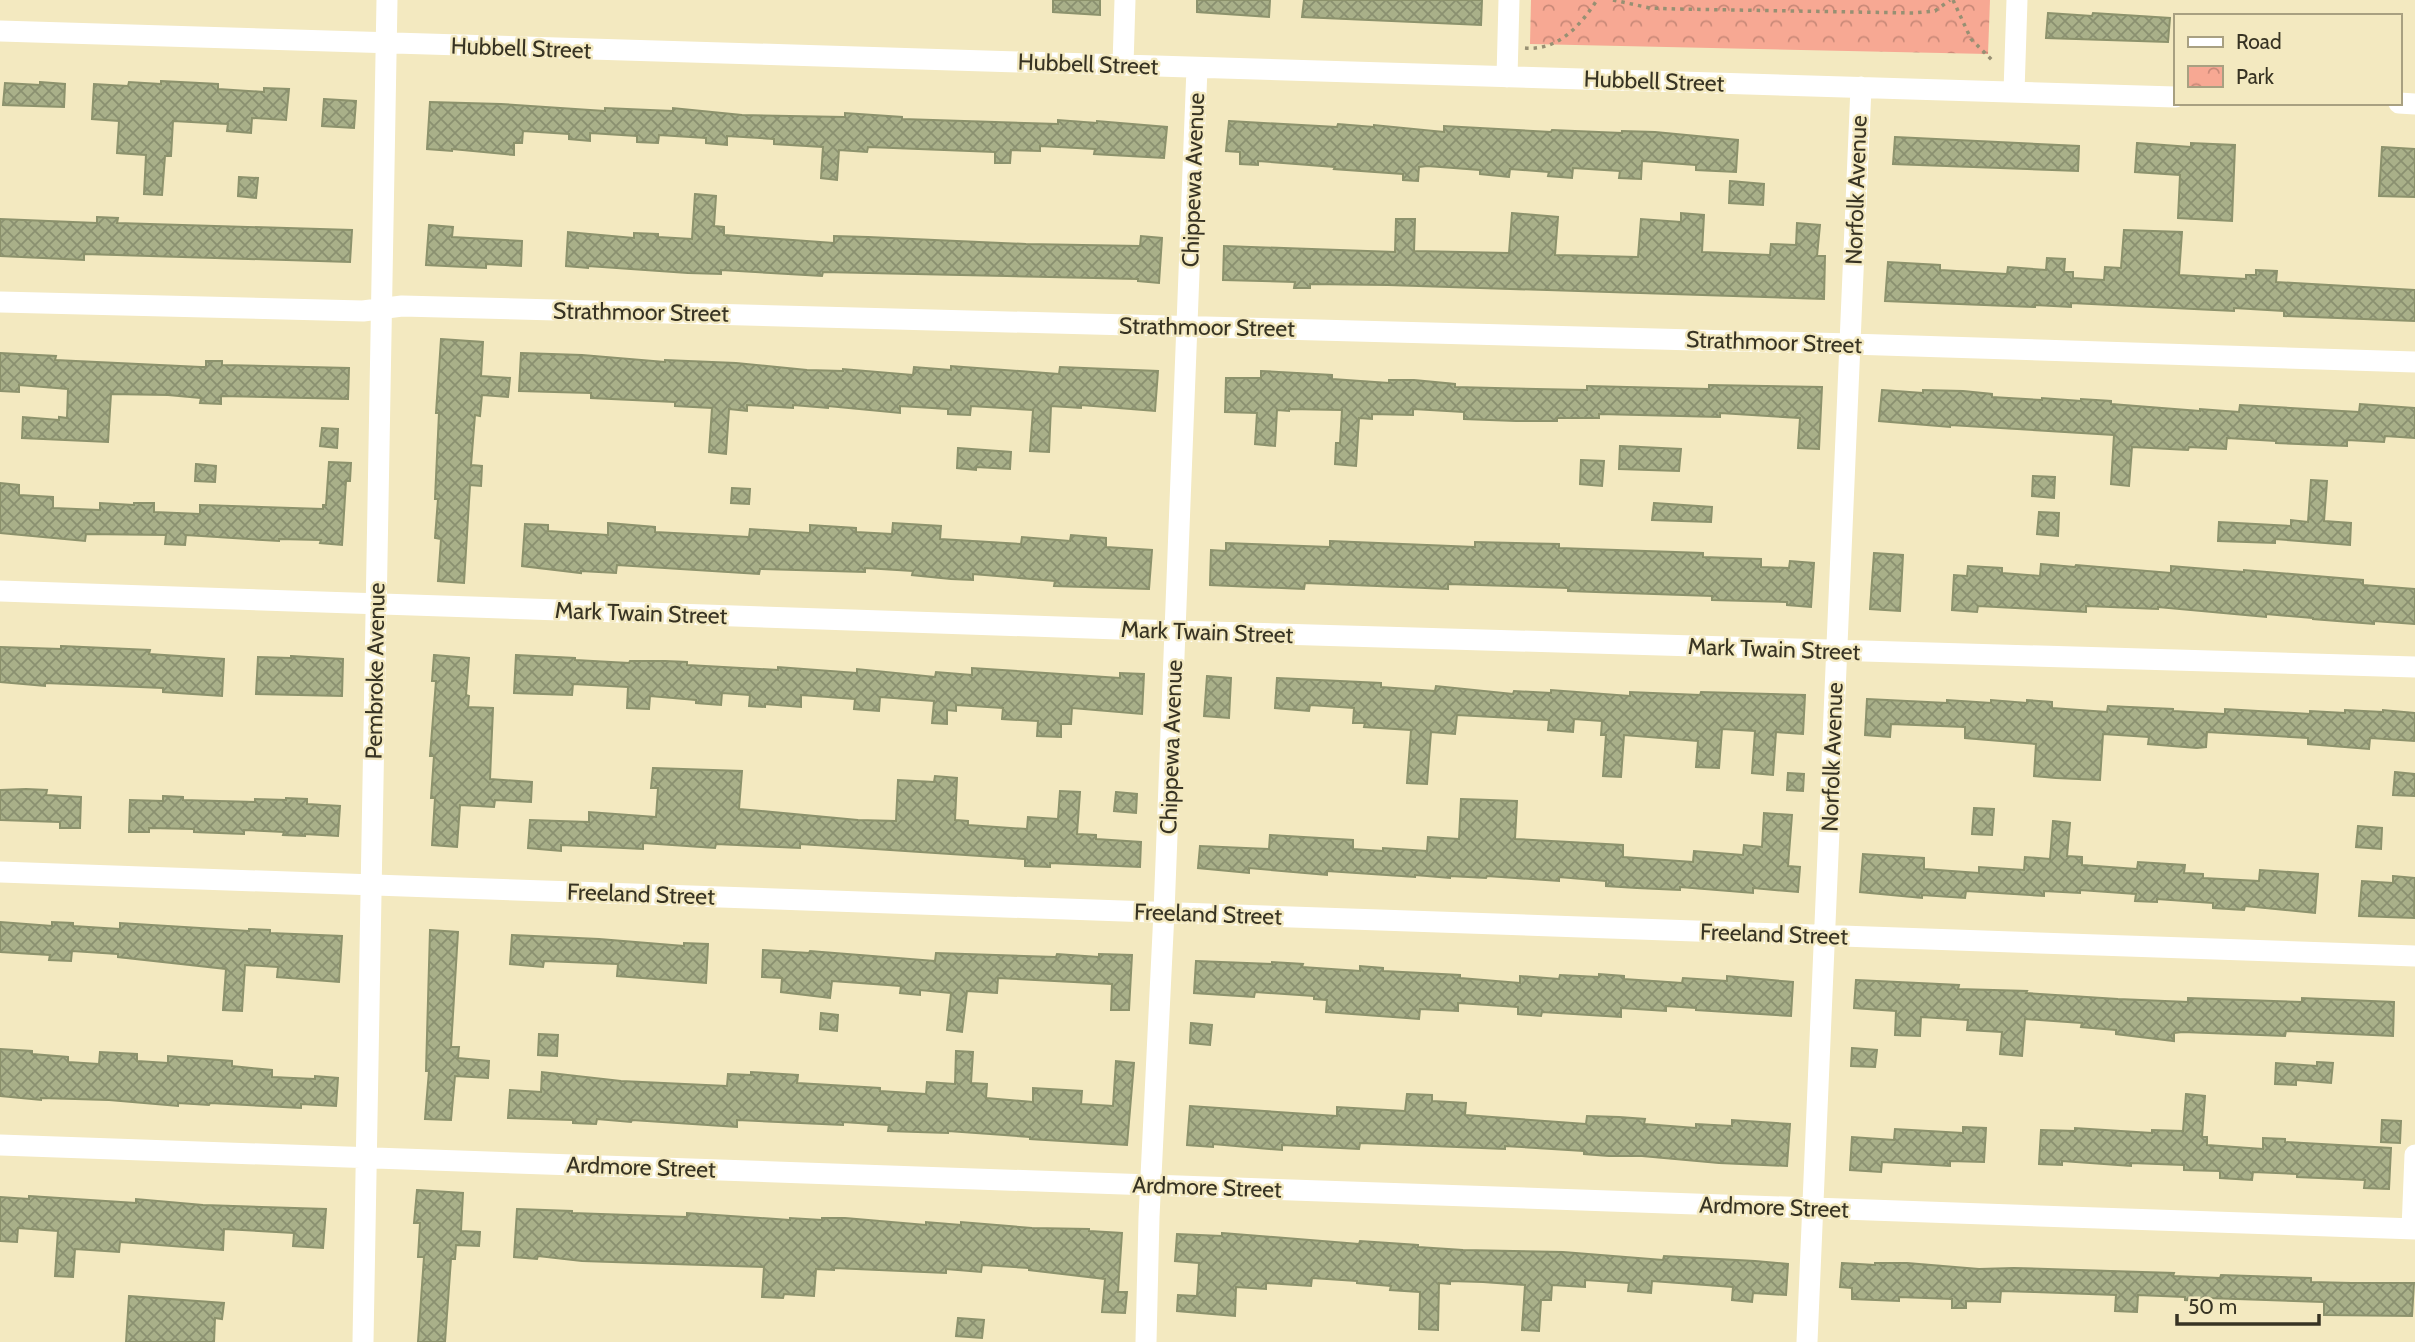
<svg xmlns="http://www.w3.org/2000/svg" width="2415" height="1342" font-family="Cabin,sans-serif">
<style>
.park{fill:url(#park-crowns)}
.building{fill:url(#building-cross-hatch);stroke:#8c926c;stroke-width:2}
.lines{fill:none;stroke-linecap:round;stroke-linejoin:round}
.path{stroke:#979073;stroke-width:3.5;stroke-dasharray:3.5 5;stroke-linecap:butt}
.minor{stroke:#fff;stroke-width:21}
.labels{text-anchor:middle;stroke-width:5;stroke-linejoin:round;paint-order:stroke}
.street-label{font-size:23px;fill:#373323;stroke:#f3e9c0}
</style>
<defs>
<pattern id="park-crowns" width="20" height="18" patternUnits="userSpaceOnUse" patternTransform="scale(1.75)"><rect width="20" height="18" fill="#f7a893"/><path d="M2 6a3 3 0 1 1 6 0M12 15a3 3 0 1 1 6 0" fill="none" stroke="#c98978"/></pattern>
<pattern id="building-cross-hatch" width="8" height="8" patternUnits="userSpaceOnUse" patternTransform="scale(1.75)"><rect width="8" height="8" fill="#a9b089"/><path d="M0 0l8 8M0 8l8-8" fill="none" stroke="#8a9070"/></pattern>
</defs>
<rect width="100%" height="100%" fill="#f3e9c0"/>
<path class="park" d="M1531 0H1990L1988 54 1530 44Z"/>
<path class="building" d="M1053 0H1100V15L1053 12Z
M1197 0H1270L1269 17 1197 12Z
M1304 0H1482L1481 25 1302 17Z
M2048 13 2092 16 2093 13 2170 18 2168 42 2046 38Z
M161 81 218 84V89L264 92V88L289 89 286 120 252 118 251 133 227 131 228 124 173 121 171 156H165L162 195 144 194 146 155 117 153 119 121 92 119 94 84 128 86 129 82 161 84Z
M40 82 65 84 64 107 3 105 5 83 40 85Z
M324 99 356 101 354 128 322 126Z
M430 102 501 104 605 111V108L673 111V108L742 115 845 117V113L902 117V119L1058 124V120L1097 123V121L1167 127 1164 158 1094 154 1095 149 1040 146V151L1011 150 1010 163H995V152L868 147 867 152 839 150 837 180 821 178 823 147 774 144V139L727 136V145L706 143V138L659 135 658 143 637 142V136L590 133V141L569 139V134L523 131 522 143H514V155L452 149V151L427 149Z
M1229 121 1337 127 1338 124 1374 127V125L1444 132V126L1551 132 1552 130 1622 133V131L1655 132 1738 140 1736 172 1696 170V165L1642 161 1641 179 1619 178 1620 171 1573 168 1572 178 1548 176 1549 172 1510 169 1509 177 1480 174V170L1427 166 1419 167 1418 181 1403 180V174L1334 169 1335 167 1258 161V165L1240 164V152L1226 151Z
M1895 137 2079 146 2078 171 1893 164Z
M2137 143 2191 147V143L2235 145 2232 221 2178 218 2180 175 2135 172Z
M2382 147 2415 149V197L2379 196Z
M239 177 258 178 256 198 238 196Z
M1730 181 1764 184 1763 205 1729 203Z
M695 194 716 196 714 226 724 227V235L834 243V236L868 237 1026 244 1140 246 1141 236 1162 238 1159 283 1138 281V279L823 272 822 276 721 270V274L688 273 588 266V268L566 266 568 232 634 238V233L658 234V237L692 239Z
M1512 213 1558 217 1555 255 1638 257 1641 219 1681 222V213L1704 215 1702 252 1770 255 1771 244 1796 245 1797 223 1820 225 1817 256H1825L1824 299 1388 285 1310 284V288H1294L1295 282 1223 280 1224 246 1395 252 1396 219H1415L1414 251 1509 253Z
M97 217 118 218 117 223 352 230 350 262 84 254V260L0 256V219L97 223Z
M429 225 453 227 452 237 522 241 521 266 486 264V268L426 265Z
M2124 230 2182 232 2179 275 2246 279V275H2256V270L2277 271 2276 282 2415 290V321L2284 316V311L2234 308V311L2071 303V307L2035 305V307L1885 301 1888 262 1940 265V270L2007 274 2008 267 2046 270 2047 258 2065 259 2064 272H2073V278L2104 280 2105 267 2121 268Z
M441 339 483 342 481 376 510 378 508 397 482 395 480 416 475 415 471 465 482 466 481 486 470 485 464 583 438 581 441 539 435 538 438 499H435L439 413H436Z
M0 353 56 356 55 360 201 367H206V361H222V365L349 368 348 399 221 396V404L200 403 201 398 168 395 111 394 108 442 22 438 23 417 59 420V417L67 418 68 389 19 385V392L0 391Z
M521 353 582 355 665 362V360L736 363 807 370 843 371V369L913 375 914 367 951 370V366L1059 374 1060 367 1158 371 1155 411 1081 405V408L1051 406 1049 452 1030 451 1033 410 971 406 970 415 948 414V409L900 406V413L828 406V408L793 405V408L747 405V411L729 409 726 454 709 452 712 408 675 406V402L591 398V393L519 391Z
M1261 371 1332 375V379L1389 383V380H1414L1455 384V387L1495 388 1587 390V386L1709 389V385L1822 387 1819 449 1798 448 1800 418 1720 413V417L1599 414V418H1557V421H1516L1464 419V412L1413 409V415L1372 414V419L1359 418 1356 466 1335 464 1336 443H1340L1342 410 1289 409V411L1277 410 1275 446 1255 444 1257 413 1225 412 1226 378H1261Z
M1882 390 1923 393V390L1963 391 1992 394V397L2042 400V398L2081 401V399L2111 401V404L2200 411V409L2239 412 2240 405 2359 412 2360 404 2415 408V438L2385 436 2384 442 2347 440V446L2276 443V441L2227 438 2226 449 2189 447 2188 450 2132 447 2129 486 2111 484 2114 435 1950 425V427L1879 421Z
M322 428 338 429 337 448 320 446Z
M1620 446 1681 449 1679 471 1619 469Z
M958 448 1011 452 1010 469 976 467V470L957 468Z
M1581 460 1604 461 1602 486 1580 484Z
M329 462 351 463 350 481H346L342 545 320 543 321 540 279 539V541L186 535 185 545 165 544 166 535 86 534 85 541 0 533V483L19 485V495L53 497V508L100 510V503L134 505V503H154V512L200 514V505L323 509V505H326Z
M196 464 216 466 215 482 195 481Z
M2033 476 2055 477 2054 498 2032 496Z
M2311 480 2327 481 2324 521 2351 523 2350 545 2275 539V543L2218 541 2219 522 2291 526V520L2308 522Z
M732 488 750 489 749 504 731 503Z
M1654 503 1712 507 1711 522 1652 520Z
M2039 512 2059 513 2058 536 2037 534Z
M608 523 655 527V532L749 537 750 529 810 533V525L856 528V532L892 534 893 523 941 526 940 539 1021 544 1022 537 1070 541 1071 535 1106 538V547L1152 550 1149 589 1054 586 1055 581 973 574V580L951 579 912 575 913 571 865 568V572L760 569 759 574 617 565 616 573 581 571V573L522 566 525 524 548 525V531L608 535Z
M1330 541 1475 547V542L1559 544V548L1703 553V557L1761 559V567L1789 568 1790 561 1814 563 1811 607 1787 605V602L1712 600V596L1568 591V588L1448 584V589L1305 583 1304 589 1210 585 1211 550 1226 551V543L1330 547Z
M1874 553 1903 555 1900 611 1870 609Z
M2041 564 2075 567 2076 565 2171 573V566L2244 572V570L2363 580V585L2415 589V624L2374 621V624L2313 619V618L2266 614V617L2158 607V609L2086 606V612L1978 606 1977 612 1952 610 1954 575 1967 576 1968 566 2002 568V573L2040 576Z
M61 646 150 650 149 654 224 659 222 696 163 692V688L45 683V686L0 682V647L61 649Z
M434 655 469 658 466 695 469 696 468 707 493 708 490 779 532 782 531 802 495 800 494 807 460 805 457 847 432 845 435 798H431L434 756H430L436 681H432Z
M516 655 575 658V660L629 663 630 661H665L687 662V665L778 670V667L857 673V669L935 677 936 672 972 675V668L1120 678V673L1144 674 1142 714 1072 708 1071 724H1061V737L1037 736 1038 721 1002 719 1003 708 956 705V711L947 710V724L932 723 934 701 880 697 879 711 854 709 855 699 801 695V707L765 704V707L749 706 750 695 722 693 721 705 696 703V700L650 696 649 709 627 708 628 687 573 684 572 695 514 693Z
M291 656 343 659 342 696 256 694 258 657 291 658Z
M1207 676 1231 678 1229 718 1204 716Z
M1277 678 1381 683V687L1435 691 1436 686 1513 694 1514 691 1551 693V690L1630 696V692L1700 695 1701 692 1805 695 1803 734 1776 732 1773 775 1752 773 1755 731 1722 729 1719 768 1696 767 1698 741 1624 735 1621 777 1603 776 1606 735H1601L1602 721 1574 719 1573 732 1548 730 1549 720 1457 715 1455 734 1431 732 1427 784 1407 783 1411 730 1364 727 1365 723H1353L1354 708 1310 705 1309 711 1275 708Z
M1867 699 1947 703V700L1991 703V700L2027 703V700L2052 702V708L2107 712 2108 706 2173 709V711L2225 714V709L2310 714V711L2345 713V710L2383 712V710L2415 713V730L2414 741 2370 738 2369 749 2308 744V738L2207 732 2206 747 2197 748 2148 744 2149 737 2103 734 2100 780 2056 778 2034 776 2036 744 1965 738V727L1891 724 1890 737 1865 735Z
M653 768 742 771 739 809 858 820 896 821 898 780 934 782 935 776 957 778 955 820 968 821V825L1027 829 1028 817 1058 819 1060 791 1080 792 1077 834 1096 835V839L1141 842 1140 867 1050 863V867L1025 866V859L800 844V848L716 844 715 848 643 843V849L561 845V851L528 848 530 820 589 822V812L656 817 658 788H651Z
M2395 772 2415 774V796L2393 795Z
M1788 773 1804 774 1803 791 1787 790Z
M26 789 47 790 46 795 81 797 80 828H60V822L0 820V790Z
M1116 792 1137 794 1136 813 1114 811Z
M163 796 183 797V800L255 802V799L286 800V798L307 799V804L340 806 338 836 305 834V836L283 835 284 832 244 830V834L194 832V829L149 828V832H129L130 800 163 801Z
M1461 799 1517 801 1515 839 1623 845V857L1693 862 1694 851 1743 855 1744 845 1762 847 1764 813 1792 815 1788 866 1800 867 1798 892 1753 888V893L1680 887V890L1637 888 1606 886V881L1559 877V881L1487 876 1486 878 1450 876V878L1415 875V877L1327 871V875L1249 868V873L1198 868 1200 846 1269 849 1270 835 1353 840V849L1383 851V848L1427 851 1428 837 1459 839Z
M1974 808 1994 809 1992 835 1972 834Z
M2053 821 2070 823 2067 856 2082 857V865L2137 869 2138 862 2185 865 2184 873 2203 874V878L2259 881 2260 870 2318 874 2315 913 2245 906 2244 910 2213 908V903L2157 899V902L2135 901 2136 894 2080 890V893L2044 891V896L1966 891 1965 898 1922 895V898L1860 892 1863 854 1924 858V869L1979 873V867L2024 870 2025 857 2050 859Z
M2358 826 2382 828 2381 849 2356 847Z
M2393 876 2415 878 2414 918 2359 916 2362 881 2393 883Z
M0 922 52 926V922L73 923V926L120 929V923L249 931V929L270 930V933L342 936 339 982 277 977 278 967 245 965 242 1011 223 1010 226 969 118 957V954L72 951 71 961 49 960 50 955 0 952Z
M430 930 458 932 451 1047H459L458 1058 489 1061 488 1078 455 1076 451 1120 425 1119 429 1071H426Z
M512 935 599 939 684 946V943L708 944 706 983 617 976 618 964 544 961 543 967 510 964Z
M763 950 809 953 810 951 935 961 936 953 1056 957 1057 954 1099 957V954L1132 955 1129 1010H1111L1112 984 998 978 997 993 967 991 962 1032 947 1030 951 993 920 990V995L900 993 901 986 832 981 830 998 781 992 782 978 762 977Z
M1196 961 1272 964V962L1303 964 1302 967 1360 971V966L1383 968V971L1460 975V978L1520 983V976L1559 979 1560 975 1599 977V974L1624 976V979L1682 983 1683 978 1727 981V976L1793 982 1791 1016 1696 1010V1008L1666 1006V1011L1621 1008V1017L1542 1012 1541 1016 1518 1014V1007L1458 1003V1011L1420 1009 1419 1019 1326 1012 1327 1000 1314 999V996L1255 992 1254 997 1194 993Z
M1856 980 1959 985 1958 989 2027 991 2026 993 2118 999 2188 1002V998L2302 1002V998L2394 1002 2393 1036 2286 1031 2285 1036 2183 1032 2174 1033V1041L2116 1034V1030L2081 1027 2082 1023 2025 1019 2022 1056 2000 1054 2002 1032 1967 1030 1968 1020 1921 1017 1920 1036 1895 1035 1896 1011 1854 1008Z
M821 1013 838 1015 837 1031 820 1029Z
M1191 1023 1212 1025 1210 1045 1190 1043Z
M539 1034 558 1035 557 1056 538 1055Z
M1852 1048 1877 1050 1875 1067 1851 1066Z
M0 1049 32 1051V1054L68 1057V1062L99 1064 100 1052 137 1054V1061L168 1063V1056L232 1061V1066L272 1070V1077L315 1079V1076L338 1078 336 1106 301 1104V1108L210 1103 209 1105 178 1103V1106L109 1100 41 1098V1100L0 1096Z
M956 1051 973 1052 971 1083 987 1084 986 1098 1033 1102V1088L1082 1091 1081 1104 1113 1106 1116 1061 1134 1063 1127 1145 1030 1139V1137L948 1131V1133L888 1131 889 1125 843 1122V1125L737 1120V1127L632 1120 631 1122 597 1119 596 1124 573 1123V1120L508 1118 510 1090 541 1092 542 1072 621 1081 727 1086 728 1074 751 1075V1072L798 1075 797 1083 880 1088V1091L926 1094 927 1082 955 1084Z
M2317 1062 2333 1063 2331 1083 2296 1080V1085L2275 1084 2276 1063 2317 1066Z
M1407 1094 1432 1095V1101L1466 1103 1465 1115 1586 1124 1587 1116 1619 1117 1645 1119 1644 1124 1696 1128V1124L1732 1126V1120L1790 1124 1787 1166 1719 1163 1642 1156H1609L1584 1154V1151L1505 1146V1149L1360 1143 1359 1149 1282 1145V1150L1213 1144V1147L1187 1145 1190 1106 1337 1116V1107L1405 1111Z
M2186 1094 2205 1096 2202 1137H2207V1145L2263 1149V1138L2285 1139V1142L2391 1148 2389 1189 2364 1188 2365 1180 2297 1177V1174L2253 1172 2252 1180 2220 1178V1171L2184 1170V1165L2131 1163V1166L2062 1161V1165L2039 1164 2041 1130 2075 1131V1128L2152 1133V1130L2183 1131Z
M2382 1120 2401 1121 2400 1143 2381 1142Z
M1963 1127 1986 1128 1984 1162 1950 1161V1166L1882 1162 1881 1172 1850 1170 1852 1137 1894 1140 1895 1129 1963 1133Z
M417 1190 463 1193 461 1231 480 1232 479 1246 456 1245 455 1259H451L445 1342H418L424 1257H418L420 1223H414Z
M29 1196 136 1203V1199L203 1205 326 1209 323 1248 293 1246 294 1233 224 1229 223 1250 120 1242 119 1252 75 1249 73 1277 55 1276 58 1231 18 1228 17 1242 0 1241V1197L29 1199Z
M517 1209 572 1211V1213L687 1217V1213L790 1220V1218L822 1220V1218H845L926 1225V1222L961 1225V1222L1032 1228 1089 1229V1231L1122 1233 1118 1292H1127L1125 1313 1102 1312 1105 1279 1029 1270V1268L982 1265 981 1272 946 1269V1273L834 1268V1270L816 1269 814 1296 784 1294 783 1298 762 1297 764 1267 582 1261 538 1256 537 1259 514 1257Z
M1222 1233 1359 1244 1360 1241 1418 1245V1247L1463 1250 1563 1252 1663 1260 1664 1256 1755 1261 1788 1264 1786 1295 1753 1293 1752 1302 1732 1300 1733 1287 1652 1281 1651 1293 1628 1291 1629 1283 1585 1280V1287L1552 1285 1551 1300H1541L1539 1331 1522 1330 1525 1285 1483 1282 1450 1281V1284L1439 1283 1438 1330 1419 1329 1420 1292 1390 1290 1391 1286 1357 1283V1281L1312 1278 1311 1286 1266 1283V1289L1236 1287 1235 1316 1177 1311 1178 1295 1197 1296 1199 1263 1175 1261 1177 1234 1222 1236Z
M1842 1263 1875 1265V1263H1907L1979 1269 2014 1268 2174 1273 2173 1276 2220 1278 2221 1275 2311 1278V1282L2351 1283H2414L2412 1316 2324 1315V1302L2207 1298V1301L2185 1300V1297L2138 1295 2137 1312 2115 1311 2116 1295 2035 1292 2001 1291 2000 1302 1966 1301V1308H1952V1299L1899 1297V1301L1852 1299V1288L1840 1287Z
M129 1296 224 1303 222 1319 215 1318 214 1342H126Z
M958 1318 984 1320 982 1338 956 1336Z"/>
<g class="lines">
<path class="path" d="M1613 0 1650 8 1676 9 1914 13 1935 11 1950 0
M1953 0 1971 39 1992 60
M1525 48C1558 51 1580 26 1597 0"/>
<path class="minor" d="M0 31 2175 97
M1123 65 1125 0
M1507 77 1509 0
M2014 92 2017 0
M2399 103 2415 104
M0 302 363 311 402 306 1850 344 2415 362
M0 591 1176 631 2415 667
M0 872 2415 956
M0 1145 2415 1229
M2412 1229 2415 1155
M363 1342 387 0
M1146 1342 1149 1217 1164 912 1197 68
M1807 1342 1861 87"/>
</g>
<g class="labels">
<g class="street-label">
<text transform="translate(521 48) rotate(2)" y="8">Hubbell Street</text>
<text transform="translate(1088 64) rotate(2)" y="8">Hubbell Street</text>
<text transform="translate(1654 81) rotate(2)" y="8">Hubbell Street</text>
<text transform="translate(1193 180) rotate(-88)" y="8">Chippewa Avenue</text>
<text transform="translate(1856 190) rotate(-88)" y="8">Norfolk Avenue</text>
<text transform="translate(641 312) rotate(1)" y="8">Strathmoor Street</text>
<text transform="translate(1207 327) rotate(1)" y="8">Strathmoor Street</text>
<text transform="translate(1774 342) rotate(2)" y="8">Strathmoor Street</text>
<text transform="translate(641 613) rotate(2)" y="8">Mark Twain Street</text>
<text transform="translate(1207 632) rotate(2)" y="8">Mark Twain Street</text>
<text transform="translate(1774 649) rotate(2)" y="8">Mark Twain Street</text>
<text transform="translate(375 671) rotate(-89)" y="8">Pembroke Avenue</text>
<text transform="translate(1171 747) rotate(-88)" y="8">Chippewa Avenue</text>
<text transform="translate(1832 757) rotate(-88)" y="8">Norfolk Avenue</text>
<text transform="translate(641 894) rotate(2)" y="8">Freeland Street</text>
<text transform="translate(1208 914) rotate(2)" y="8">Freeland Street</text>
<text transform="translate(1774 934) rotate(2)" y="8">Freeland Street</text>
<text transform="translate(641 1167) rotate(2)" y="8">Ardmore Street</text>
<text transform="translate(1207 1187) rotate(2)" y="8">Ardmore Street</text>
<text transform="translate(1774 1207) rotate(2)" y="8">Ardmore Street</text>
</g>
</g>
<rect x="2174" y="14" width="228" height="91" fill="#f3e9c0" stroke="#a8a081" stroke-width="2"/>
<rect x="2188" y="37" width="35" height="10" fill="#ffffff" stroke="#a8a081" stroke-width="2"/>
<text x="2236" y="49" font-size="21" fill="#373323">Road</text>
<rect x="2188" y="66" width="35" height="21" fill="url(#park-crowns)" stroke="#a8a081" stroke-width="2"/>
<text x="2236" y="84" font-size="21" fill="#373323">Park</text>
<path d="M2177 1314v10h142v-10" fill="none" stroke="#373323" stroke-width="3.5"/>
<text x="2188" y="1314" font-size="21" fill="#373323" stroke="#f3e9c0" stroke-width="5" paint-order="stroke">50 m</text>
</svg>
